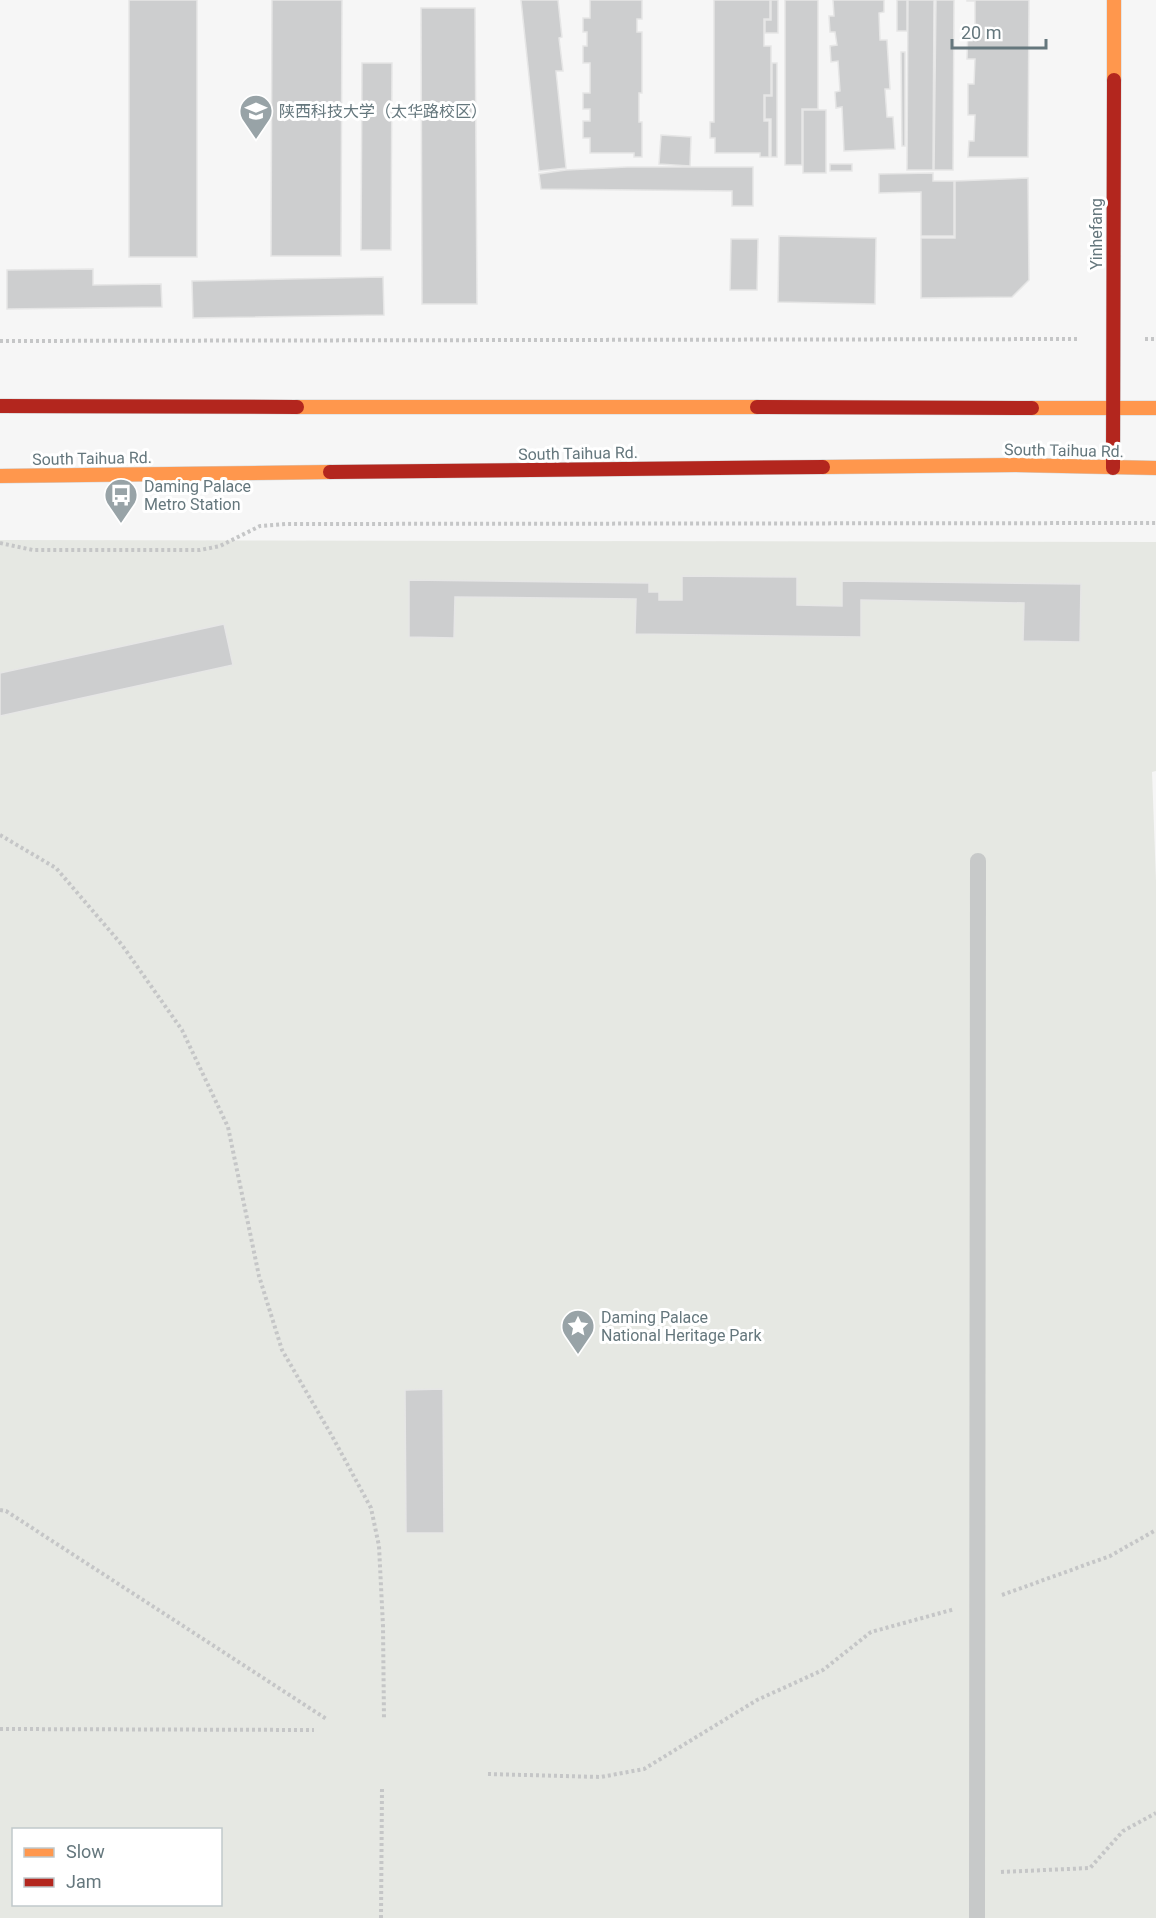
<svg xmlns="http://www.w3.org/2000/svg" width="1156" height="1918" font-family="Roboto,'Noto Sans SC',sans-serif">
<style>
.green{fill:#e6e8e3;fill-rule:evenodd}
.building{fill:#cdcecf;stroke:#e6e6e6;stroke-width:1.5}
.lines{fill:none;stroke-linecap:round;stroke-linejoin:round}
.slow-casing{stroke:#d2d3d4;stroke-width:15}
.jam-casing{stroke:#d2d3d4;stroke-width:15}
.path{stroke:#c5c6c7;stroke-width:4;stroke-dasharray:3 3;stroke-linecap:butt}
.lane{stroke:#c7c9c9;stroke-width:16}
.slow{stroke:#ff974d;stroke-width:14}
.jam{stroke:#b3261e;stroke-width:14}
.labels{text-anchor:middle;stroke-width:6;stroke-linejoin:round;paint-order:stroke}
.poi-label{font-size:16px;fill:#65777d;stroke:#fff;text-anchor:start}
.street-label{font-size:16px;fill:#65777d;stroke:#fff}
</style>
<rect width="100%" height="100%" fill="#f6f6f6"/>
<path class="green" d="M0 540 1156 542V771L1152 772 1156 881V1918H0ZM14 1830H220V1904H14Z"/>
<path class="building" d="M129 0H197V257H129Z
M272 0H342L341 256H271Z
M521 0H558L562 37 559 38 563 71H556L566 168 539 171Z
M590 0H642V19H637V32H642V93H639V122H642V157H634V153H590V138H583V121H590V109H583V93H590V63H583V46H587V32H583V18H590Z
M714 0H770V19H764V46H771V95H764V121H769V157H760V153H715V138H710V122H714Z
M771 0H778V33H765V20H771Z
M785 0H818V109H802V165H785Z
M833 0H884V12L879 13 880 40H887L890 89H885L887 117H893L895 149 844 151 842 107 836 108 835 92 840 91 838 61 831 62 830 46 837 45 835 32H830L829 16H834Z
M897 0H907V31H897Z
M908 0H934L933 170H907Z
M936 0H954L953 170H934Z
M967 0H1029L1028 157H968L969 141H974L975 115H968V84H974L975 59H967L968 27H975V1H967Z
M421 8H475L477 304H422Z
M901 52H905V146H902Z
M362 63H392L391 250H361Z
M772 63H777V157H771V119H765V96H772Z
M803 110H826V173H803Z
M661 135 691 137 690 166 659 164Z
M830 164H852V171H830Z
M627 167H753V206H732V191L541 189 539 174 566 170Z
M933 173V181H954V236H921V192L879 193V174Z
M1028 178 1029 280 1012 297 921 298V238H955V181Z
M779 236 876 238 875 304 778 302Z
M731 239H758L757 290H730Z
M93 269V285L161 284 162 307 7 309V270Z
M383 277 384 315 193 318 192 281Z
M682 576 797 577V605L842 606V581L1081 584 1080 642 1023 641 1024 603 861 600V637L635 634 636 599 455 597 454 638 409 637V580L649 583V592H659V600H682Z
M224 624 233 665 0 716V673Z
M443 1389 444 1533H406L405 1390Z"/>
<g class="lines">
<defs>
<path id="slow" d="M1114 80V0
M297 407H757
M1032 408H1156
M823 467 1014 465 1156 468
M0 476 330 472"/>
<path id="jam" d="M0 406 297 407
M757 407 1032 408
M1113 468 1114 80
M330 472 823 467"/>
</defs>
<use href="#slow" class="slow-casing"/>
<use href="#jam" class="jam-casing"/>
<path class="path" d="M1145 339H1156
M0 341 1080 339
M0 543 33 550H200L220 546 260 526 286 524 1156 523
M0 835 56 868 122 945 182 1030 228 1127 259 1276 282 1350 332 1436 371 1508 379 1546 383 1626 384 1720
M0 1510 6 1511 328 1720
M1002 1595 1110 1556 1156 1530
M0 1729 314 1730
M488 1774 601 1777 644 1769 757 1700 823 1670 871 1632 955 1609
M1001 1872 1090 1868 1123 1831 1156 1813
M381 1918 382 1788"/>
<path class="lane" d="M977 1918 978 861"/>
<use href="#slow" class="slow"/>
<use href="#jam" class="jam"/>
</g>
<defs>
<symbol id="university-pin" viewBox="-11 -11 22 30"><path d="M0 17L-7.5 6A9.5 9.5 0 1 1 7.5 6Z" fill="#98a3a7" stroke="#fff"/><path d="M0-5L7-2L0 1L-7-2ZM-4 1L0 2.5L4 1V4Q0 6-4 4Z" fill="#fff"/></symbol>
<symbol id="bus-pin" viewBox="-11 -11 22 30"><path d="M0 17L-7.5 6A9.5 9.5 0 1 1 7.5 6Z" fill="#98a3a7" stroke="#fff"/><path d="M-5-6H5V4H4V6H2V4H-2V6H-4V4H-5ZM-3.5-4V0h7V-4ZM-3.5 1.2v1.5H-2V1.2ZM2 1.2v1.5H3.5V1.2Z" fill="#fff"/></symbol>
<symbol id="sight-pin" viewBox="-11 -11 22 30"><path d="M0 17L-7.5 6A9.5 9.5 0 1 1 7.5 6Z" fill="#98a3a7" stroke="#fff"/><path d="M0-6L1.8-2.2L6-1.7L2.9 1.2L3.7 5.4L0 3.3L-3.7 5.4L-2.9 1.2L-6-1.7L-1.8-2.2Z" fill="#fff"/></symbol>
</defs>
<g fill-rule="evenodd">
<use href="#university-pin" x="237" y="92" width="38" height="52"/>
<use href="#bus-pin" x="102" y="476" width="38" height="52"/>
<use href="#sight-pin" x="559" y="1307" width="38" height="52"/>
</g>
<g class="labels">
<g class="poi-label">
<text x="279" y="117">陕西科技大学（太华路校区）</text>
<text x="144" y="492">Daming Palace<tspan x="144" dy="18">Metro Station</tspan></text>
<text x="601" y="1323">Daming Palace<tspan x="601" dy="18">National Heritage Park</tspan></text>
</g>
<g class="street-label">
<text transform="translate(1096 234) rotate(-90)" y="6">Yinhefang</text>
<text transform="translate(1064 450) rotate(1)" y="6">South Taihua Rd.</text>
<text transform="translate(578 453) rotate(-1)" y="6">South Taihua Rd.</text>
<text transform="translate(92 458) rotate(-1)" y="6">South Taihua Rd.</text>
</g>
</g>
<rect x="12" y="1828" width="210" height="78" fill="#ffffff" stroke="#c1c9cb" stroke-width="1.5"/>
<rect x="24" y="1848" width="30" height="9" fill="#ff974d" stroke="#c1c9cb" stroke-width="1.5"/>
<text x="66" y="1858" font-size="18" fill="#65777d">Slow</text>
<rect x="24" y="1878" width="30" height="9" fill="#b3261e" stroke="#c1c9cb" stroke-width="1.5"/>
<text x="66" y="1888" font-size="18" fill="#65777d">Jam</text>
<path d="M952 39v9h94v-9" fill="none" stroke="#65777d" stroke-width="3"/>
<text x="961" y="39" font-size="18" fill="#65777d" stroke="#ffffff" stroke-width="4.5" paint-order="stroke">20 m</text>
</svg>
